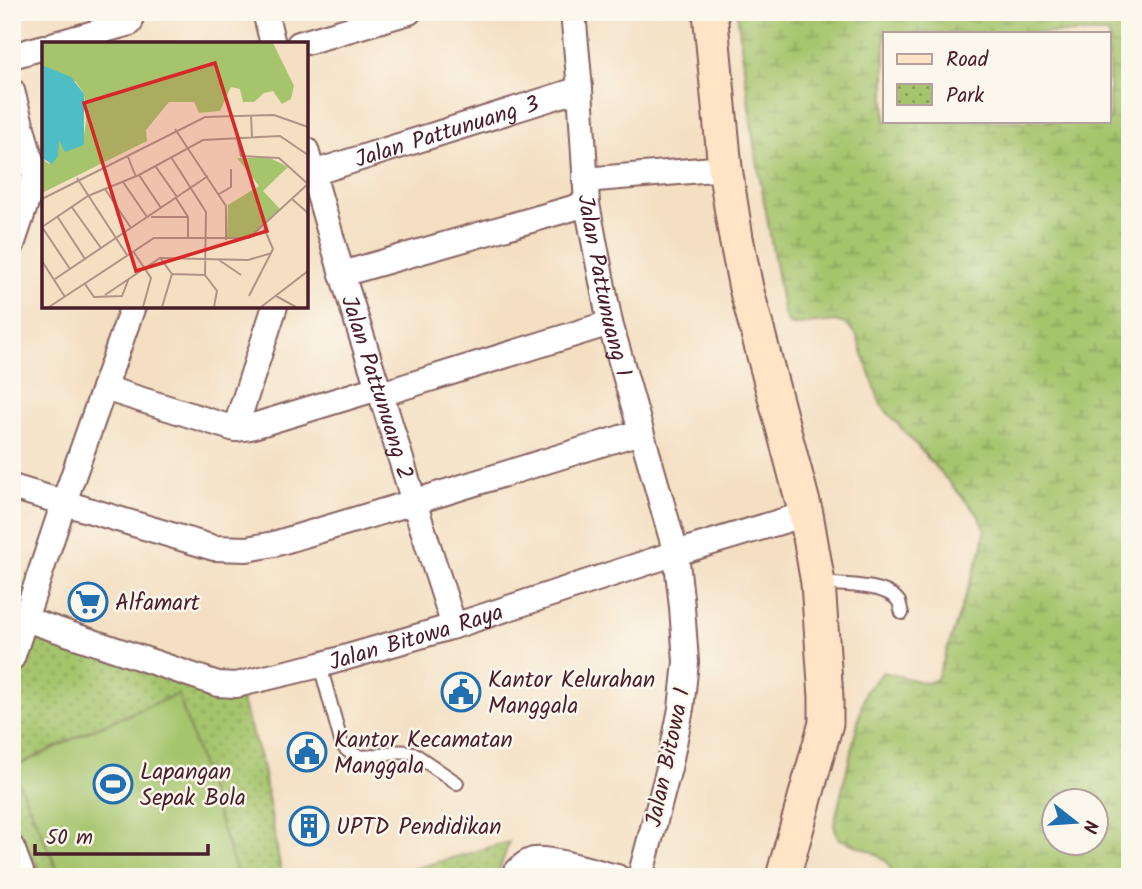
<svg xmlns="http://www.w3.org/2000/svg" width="1142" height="889" font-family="Kalam,sans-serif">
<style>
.wetland{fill:url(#wetland-marsh);stroke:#78724c;stroke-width:2;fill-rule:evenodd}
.park{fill:url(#park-dots);stroke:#78724c;stroke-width:2}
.pitch{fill:#a5c46c;stroke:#78724c;stroke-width:2}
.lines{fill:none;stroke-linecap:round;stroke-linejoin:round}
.lane-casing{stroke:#866260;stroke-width:16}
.street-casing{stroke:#866260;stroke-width:28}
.secondary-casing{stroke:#866260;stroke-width:37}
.lane{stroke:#fff;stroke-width:12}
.street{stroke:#fff;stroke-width:24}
.secondary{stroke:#ffe4c6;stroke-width:33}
.labels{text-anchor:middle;stroke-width:5;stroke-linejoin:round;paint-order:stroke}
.street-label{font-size:23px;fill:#4a1f2b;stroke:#fbf7ec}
.poi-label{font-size:23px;fill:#4a1f2b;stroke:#fbf7ec;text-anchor:start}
.inset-road{fill:none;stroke:#b09286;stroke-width:2}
.view{fill:#d62828;fill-opacity:0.15;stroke:#d62828;stroke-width:3.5}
.inset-edge{fill:none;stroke:#4a1f2b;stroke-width:3.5}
</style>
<defs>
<pattern id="wetland-marsh" width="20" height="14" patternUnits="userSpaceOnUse" patternTransform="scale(1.75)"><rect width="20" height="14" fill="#a5c46c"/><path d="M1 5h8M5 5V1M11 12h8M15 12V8" fill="none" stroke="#889f59"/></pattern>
<pattern id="park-dots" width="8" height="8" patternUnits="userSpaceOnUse" patternTransform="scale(1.75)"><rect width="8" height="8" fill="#a5c46c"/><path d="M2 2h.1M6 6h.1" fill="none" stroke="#889f59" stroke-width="1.8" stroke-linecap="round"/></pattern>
</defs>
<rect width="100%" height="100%" fill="#fbf7ec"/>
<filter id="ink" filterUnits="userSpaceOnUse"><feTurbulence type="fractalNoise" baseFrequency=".0143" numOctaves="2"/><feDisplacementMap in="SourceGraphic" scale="14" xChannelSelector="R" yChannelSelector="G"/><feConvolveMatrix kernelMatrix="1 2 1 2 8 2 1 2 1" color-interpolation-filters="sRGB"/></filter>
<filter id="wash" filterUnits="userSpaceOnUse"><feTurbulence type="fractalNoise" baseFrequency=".00686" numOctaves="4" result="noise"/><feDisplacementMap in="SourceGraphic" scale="28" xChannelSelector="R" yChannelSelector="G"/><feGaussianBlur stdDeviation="1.57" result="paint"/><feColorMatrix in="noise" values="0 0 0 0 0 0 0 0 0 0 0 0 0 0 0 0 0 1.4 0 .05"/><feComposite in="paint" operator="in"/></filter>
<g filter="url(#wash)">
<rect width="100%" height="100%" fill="#f4dfc2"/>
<path class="wetland" d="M737 12H1130V877H895L887 862 877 854 838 838 834 825 865 692 883 672 922 682 928 683 937 679 983 545 985 529 979 516 881 405 856 334 847 325 836 321 794 325 789 324 784 314 754 144ZM885 33H1109V121H885ZM1054 802H1096V844H1054Z"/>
<path class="park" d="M32 631 240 696 262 764 282 877H43L15 822 12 808V689Z
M509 842 497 877H385Z"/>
<path class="pitch" d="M178 694 238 877H61L12 768 98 727Z"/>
</g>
<g filter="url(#ink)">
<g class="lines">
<defs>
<path id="lane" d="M818 583C838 585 887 583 899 602 900 604 901 611 902 613
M320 665 342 745C363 771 388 745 413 753L457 783"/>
<g id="street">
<path d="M265 12 273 44"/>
<path id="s1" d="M573 12 580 89 587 204 610 323 676 553 682 607 686 662 681 709 669 768 640 877"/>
<path d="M55 44 130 23"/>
<path d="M299 44 409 12"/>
<path d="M12 56 44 47"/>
<path d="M12 91 35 176 12 245"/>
<path id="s2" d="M306 150 342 274 378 388 381 394 414 502 454 626"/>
<path id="s3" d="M313 173 580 89"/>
<path d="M585 180 725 168"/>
<path d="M342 274 587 204"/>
<path d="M104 388 235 429 275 306"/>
<path d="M381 394 610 323"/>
<path d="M235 429 250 427 378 388"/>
<path d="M12 487 214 548 247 549 274 544 414 502 640 432"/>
<path id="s4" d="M25 619 218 684 236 685 320 665 454 626 676 553 806 514"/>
<path d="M12 658 64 502 133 306"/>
<path d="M12 848 23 877"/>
<path d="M512 877C518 870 525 862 534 860 549 857 600 873 617 877"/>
</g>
<path id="secondary" d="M710 12 725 168 736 238 746 288 806 514 818 583 826 697V723L783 877"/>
</defs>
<use href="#lane" class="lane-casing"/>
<use href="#street" class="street-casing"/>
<use href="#secondary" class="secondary-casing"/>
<use href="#lane" class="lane"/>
<use href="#street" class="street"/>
<use href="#secondary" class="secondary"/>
</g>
</g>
<defs>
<symbol id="supermarket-ring" viewBox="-11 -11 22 22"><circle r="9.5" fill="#fbf7ec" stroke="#1f6fb2" stroke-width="1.5"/><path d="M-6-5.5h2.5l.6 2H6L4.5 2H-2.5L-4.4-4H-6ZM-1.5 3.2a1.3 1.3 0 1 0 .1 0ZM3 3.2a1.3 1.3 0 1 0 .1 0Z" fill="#1f6fb2"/></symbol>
<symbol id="civic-ring" viewBox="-11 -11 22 22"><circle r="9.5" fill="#fbf7ec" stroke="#1f6fb2" stroke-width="1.5"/><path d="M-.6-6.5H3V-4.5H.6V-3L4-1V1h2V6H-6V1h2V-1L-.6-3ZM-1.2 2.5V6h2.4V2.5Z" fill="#1f6fb2"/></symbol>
<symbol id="stadium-ring" viewBox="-11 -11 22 22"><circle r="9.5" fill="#fbf7ec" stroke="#1f6fb2" stroke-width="1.5"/><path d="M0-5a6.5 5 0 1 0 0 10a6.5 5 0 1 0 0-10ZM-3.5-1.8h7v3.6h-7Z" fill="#1f6fb2"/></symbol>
<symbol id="building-ring" viewBox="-11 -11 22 22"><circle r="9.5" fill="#fbf7ec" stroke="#1f6fb2" stroke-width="1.5"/><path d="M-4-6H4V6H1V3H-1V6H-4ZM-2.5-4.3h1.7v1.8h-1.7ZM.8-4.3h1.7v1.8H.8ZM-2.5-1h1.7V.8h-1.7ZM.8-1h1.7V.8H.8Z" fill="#1f6fb2"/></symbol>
</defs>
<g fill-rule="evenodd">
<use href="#supermarket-ring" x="66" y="580" width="44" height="44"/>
<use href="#civic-ring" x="439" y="670" width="44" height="44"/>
<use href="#civic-ring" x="285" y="730" width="44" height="44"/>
<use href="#stadium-ring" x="91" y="762" width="44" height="44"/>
<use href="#building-ring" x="287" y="804" width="44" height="44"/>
</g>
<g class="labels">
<g class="street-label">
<text dy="8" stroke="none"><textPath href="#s3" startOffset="140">Jalan Pattunuang 3</textPath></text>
<text dy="8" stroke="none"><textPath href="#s1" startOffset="276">Jalan Pattunuang 1</textPath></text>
<text dy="8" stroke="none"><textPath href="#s2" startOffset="248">Jalan Pattunuang 2</textPath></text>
<text dy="8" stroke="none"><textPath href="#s4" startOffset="408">Jalan Bitowa Raya</textPath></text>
<text transform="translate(667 757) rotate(-78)" y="8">Jalan Bitowa 1</text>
</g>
<g class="poi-label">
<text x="115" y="610">Alfamart</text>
<text x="488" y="687">Kantor Kelurahan<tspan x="488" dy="26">Manggala</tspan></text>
<text x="334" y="747">Kantor Kecamatan<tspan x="334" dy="26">Manggala</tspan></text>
<text x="140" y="779">Lapangan<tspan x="140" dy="26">Sepak Bola</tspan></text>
<text x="336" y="834">UPTD Pendidikan</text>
</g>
</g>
<g transform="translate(42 42)">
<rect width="266" height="266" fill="#f4dfc2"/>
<path d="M0 1H231L252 44 249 57 240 62 231 49 222 51 212 60H201L198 47 189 45 178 69 157 71 152 60H127L104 88 105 99 0 151V116L7 122 17 97 41 103 44 78 42 52 34 40 0 23Z" fill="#a5c46c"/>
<path d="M195 116H228L246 125 221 149 238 167 214 190 203 196H185L186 163 217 144Z" fill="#a5c46c"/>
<path d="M218 150 234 166 207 193 188 172Z" fill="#a5c46c"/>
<path d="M0 23 29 35 42 52V103L23 110 17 98 16 114 10 122 0 116Z" fill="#4fbdc4"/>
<path class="inset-road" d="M209 74 210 95M133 87 184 164V198M195 96 199 114 237 116 266 142M86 115 94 135M129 115 164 170 163 233M114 125 135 155M97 133 119 166M35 136 85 213M81 140 105 175M63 147 89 186M177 152 189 145V127M134 156 146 175M0 157 163 75 232 73 266 85M250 157 266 171M29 164 59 206M15 174 43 217M109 175H146V196M0 185 46 154 97 133 161 98 238 94 266 113M0 185 28 227M91 209 109 236 101 265M119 217 130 232 163 233M177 218 199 233M0 219 23 255M163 233 175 249 172 265M13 237 166 134M43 242 52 255 80 254 87 236M63 253 118 216 206 218 230 211M207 254 231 207 222 186M234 254 254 265M7 265 112 196H207L266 142M120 265 130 232M219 265 266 229"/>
<path class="view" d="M173 21 225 189 94 229 42 61Z"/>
<rect width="266" height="266" class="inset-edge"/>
</g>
<rect width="1142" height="889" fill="none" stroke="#fbf7ec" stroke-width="42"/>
<rect x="883" y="32" width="228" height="91" fill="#fbf7ec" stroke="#b4a19f" stroke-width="2"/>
<rect x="897" y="54" width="35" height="10" fill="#ffe4c6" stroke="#b4a19f" stroke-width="2"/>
<text x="946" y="66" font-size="21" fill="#4a1f2b">Road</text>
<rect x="897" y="84" width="35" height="21" fill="url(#park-dots)" stroke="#b4a19f" stroke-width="2"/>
<text x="946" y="102" font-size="21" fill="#4a1f2b">Park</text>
<g transform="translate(1075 822) rotate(107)"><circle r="33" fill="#fbf7ec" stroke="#b4a19f" stroke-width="2"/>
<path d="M0-5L12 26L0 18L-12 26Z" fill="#1f6fb2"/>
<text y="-10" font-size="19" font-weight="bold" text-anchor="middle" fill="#4a1f2b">N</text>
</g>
<path d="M35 844v10h173v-10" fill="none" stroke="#4a1f2b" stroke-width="3.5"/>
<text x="46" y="844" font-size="21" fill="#4a1f2b" stroke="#fbf7ec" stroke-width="5" paint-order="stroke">50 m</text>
</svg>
